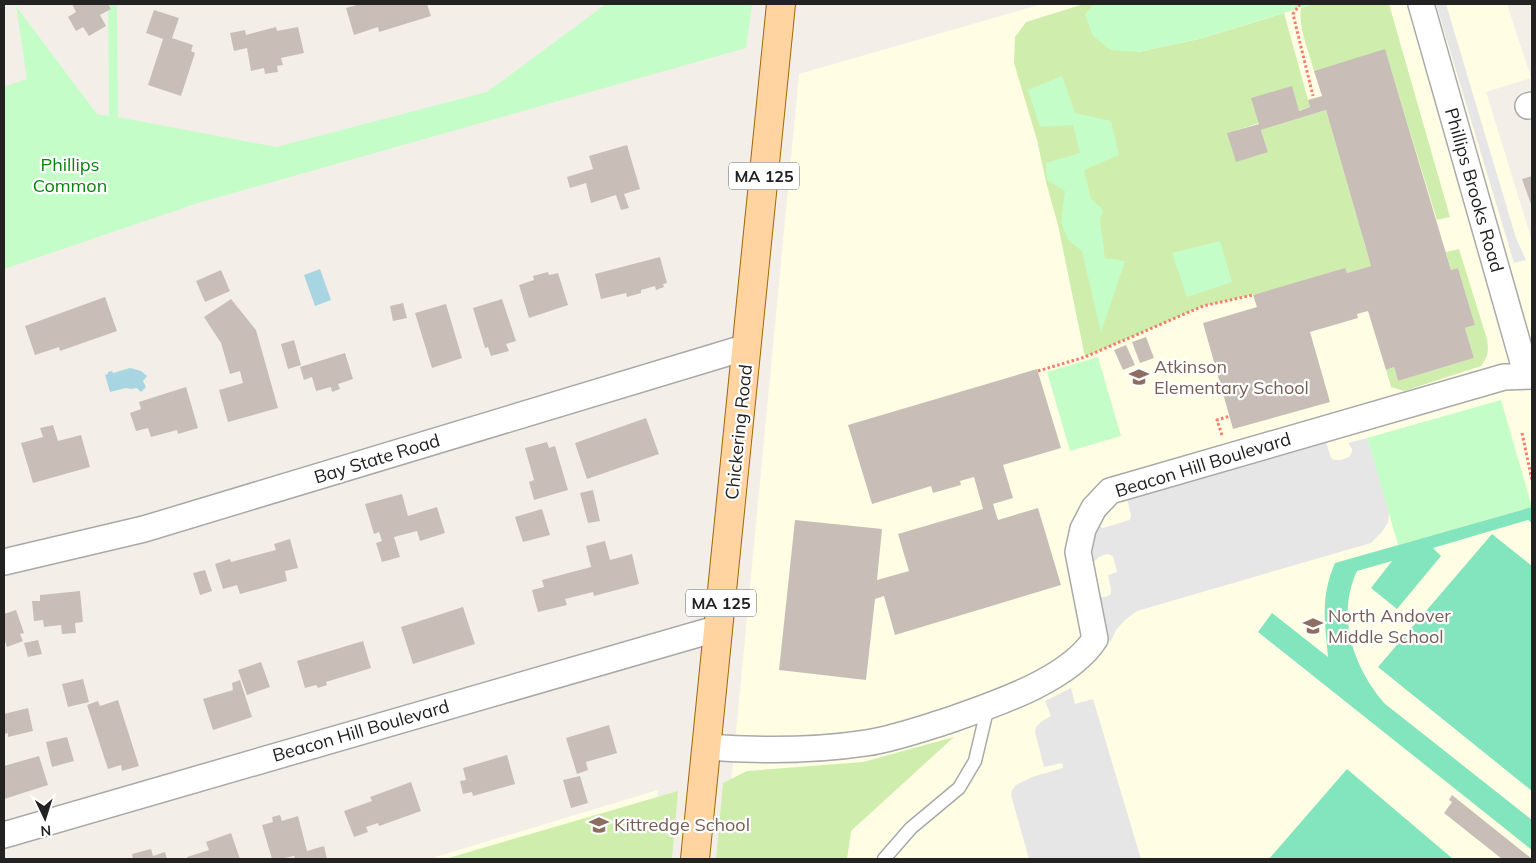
<svg xmlns="http://www.w3.org/2000/svg" width="1536" height="863" font-family="Mulish,sans-serif">
<style>
.education{fill:#fffee5}
.grass{fill:#cfeead}
.park{fill:#c5fdc8}
.pitch{fill:#83e5bd}
.parking{fill:#e6e6e6}
.water{fill:#a7d6e2}
.building{fill:#c8beb7}
.lines{fill:none;stroke-linecap:round;stroke-linejoin:round}
.service-casing{stroke:#a9a9a9;stroke-width:15}
.minor-casing{stroke:#a9a9a9;stroke-width:28}
.primary-casing{stroke:#a06700;stroke-width:30}
.path{stroke:#ff786d;stroke-width:3;stroke-dasharray:2.5 2.5;stroke-linecap:butt}
.service{stroke:#fff;stroke-width:12}
.minor{stroke:#fff;stroke-width:25}
.primary{stroke:#ffd4a1;stroke-width:28}
.labels{text-anchor:middle;stroke-width:4.5;stroke-linejoin:round;paint-order:stroke}
.shield{fill:#fff;stroke:#646464;stroke-width:1}
.shield-label{font-size:16px;font-weight:bold;fill:#222}
.park-label{font-size:18px;fill:#06850d;stroke:#fff}
.street-label{font-size:18px;fill:#222;stroke:#fff}
.education-label{font-size:18px;fill:#785e54;stroke:#fff;text-anchor:start}
</style>
<rect width="100%" height="100%" fill="#f3efe8"/>
<path class="education" d="M1042 4H1507L1531 78 1486 92 1532 241V859H724L799 74Z
M658 790 652 859H429Z"/>
<path class="grass" d="M1084 4H1094L1085 15 1138 52 1199 39 1284 13 1310 107 1228 133 1268 152 1261 130 1326 110 1371 266 1347 273 1203 306 1085 357 1058 225 1046 182 1037 140 1014 63 1015 37 1026 22Z
M1313 4H1389L1450 217 1437 220 1385 50 1314 71C1309 51 1298 28 1301 8Z
M1459 249 1487 339C1489 350 1488 357 1481 366L1404 391 1391 387 1386 370 1394 367 1398 381 1474 358 1465 328 1475 325 1458 268 1451 270 1446 252Z
M954 737 851 831 847 859H716L723 783 747 771 863 762Z
M678 791 672 859H445Z"/>
<path class="park" d="M108 4H117L118 117 276 147 487 92 606 4H752L746 48 198 203 4 269V87L27 79 16 6 97 114 109 116Z
M1094 4H1313L1199 39 1138 52 1111 50 1093 36 1085 15Z
M1062 76 1075 113 1111 121 1119 155 1084 170 1091 199 1103 210 1100 220 1105 258 1125 261 1101 332 1082 251 1068 240 1061 222 1065 191 1047 180 1046 163 1080 153 1073 125 1040 127 1028 90Z
M1220 241 1232 282 1187 297 1172 253Z
M1098 357 1121 436 1070 451 1047 372Z
M1501 400 1532 507 1398 545 1367 438Z"/>
<path class="pitch" d="M1532 507V523L1528 520 1433 548 1441 556 1397 609 1371 588 1392 561 1357 571C1336 616 1353 667 1384 703L1532 820V850L1258 632 1272 613 1328 657C1325 621 1320 598 1335 563Z
M1492 534 1532 566V791L1378 667Z
M1347 769 1453 859H1269Z"/>
<path class="parking" d="M1436 4H1446L1516 238 1526 260 1514 263Z
M1367 438 1389 513 1388 523 1382 532 1371 543 1137 611 1125 620 1116 630 1110 643 1099 597H1106L1111 594V589L1108 575 1117 572 1113 556 1107 554 1099 557 1094 562 1091 571 1089 556 1096 525 1103 528 1130 520 1131 515 1127 499 1326 442 1331 458 1334 460H1341L1349 457 1352 452V449L1348 443Z
M1071 688 1075 704 1093 699 1141 859H1029L1011 795 1012 790 1016 785 1032 777 1063 768 1062 763 1044 767 1035 732 1036 727 1041 722 1051 716 1045 701Z"/>
<path class="water" d="M320 269 331 300 315 306 304 275Z
M130 368 141 371 147 376 143 381 146 387 141 392 137 388 131 389 126 388 110 392 105 375 108 374V372L112 371 113 373Z"/>
<path class="building" d="M72 4H108L111 9 100 15 106 26 89 36 83 27 76 31 68 17 76 12Z
M360 4H427L431 16 379 32 378 27 354 35 346 8Z
M154 10 179 18 172 38 193 45 191 51 195 53 181 96 148 85 163 39 146 33Z
M276 27 277 31 298 27 304 53 281 58 283 65 277 66 278 72 265 74 264 68 251 71 247 48 234 51 230 33 245 30 246 35Z
M1385 49 1451 270 1458 268 1475 325 1465 328 1474 358 1398 381 1394 367 1386 370 1368 311 1357 314 1358 318 1310 332 1330 402 1233 429 1203 323 1257 307 1253 295 1345 268 1347 273 1371 266 1326 110 1261 130 1268 152 1236 162 1227 133 1259 124 1251 98 1292 86 1299 111 1310 107 1308 100 1322 96 1314 71Z
M627 145 640 189 624 194 629 208 621 210 616 195 591 203 586 183 570 188 567 177 593 169 589 156Z
M1532 176V207L1522 179Z
M660 257 667 283 663 284 664 287 656 290 655 286 641 290V293L627 297 626 293 601 299 595 274Z
M221 270 230 291 205 302 196 281Z
M548 272 549 275 558 273 568 305 529 318 519 285 534 280 533 276Z
M105 297 117 331 60 351 59 347 35 355 25 326Z
M231 299 256 330 278 408 228 422 219 390 243 383 240 371 230 374 221 343 204 317Z
M502 299 516 341 506 344 509 351 491 356 488 347 485 348 473 308Z
M403 303 407 318 393 321 390 306Z
M446 304 462 358 432 368 415 313Z
M1146 337 1154 358 1140 363 1132 342Z
M294 340 301 365 288 369 281 344Z
M1126 345 1135 365 1123 370 1114 350Z
M345 353 353 379 338 384 340 389 332 392 331 387 316 391 312 377 304 380 300 367Z
M1037 369 1061 448 1003 465 1013 498 993 504 998 520 1038 508 1061 585 895 635 884 596 875 599 866 680 779 670 795 520 882 529 877 580 909 571 898 534 983 509 974 477 960 481 961 485 933 493 931 486 872 504 848 425Z
M186 387 198 428 178 434 177 430 151 437 148 428 136 431 130 413 141 409 139 402Z
M646 418 659 454 587 479 575 443Z
M53 425 58 441 81 435 90 467 33 483 21 443 43 437 40 428Z
M547 442 549 448 555 446 568 490 534 500 529 482 534 480 525 448Z
M593 490 600 521 588 523 580 493Z
M402 494 408 516 437 507 445 533 420 541 417 531 394 537 400 557 382 562 376 543 382 541 379 532 374 534 365 504Z
M542 509 550 535 523 542 515 517Z
M290 539 298 568 285 571 287 581 240 594 237 585 223 589 215 564 230 559 231 562 276 550 274 544Z
M605 541 610 560 632 554 639 584 594 596 593 592 565 599 567 605 538 612 532 590 544 587 542 580 591 567 586 546Z
M205 570 212 591 200 595 193 573Z
M80 591 83 622 75 623 76 633 62 634 61 625 44 627 43 620 34 621 32 601H40V595Z
M463 607 475 644 413 664 401 627Z
M16 610 24 633 20 634 23 641 7 647 4 638V614Z
M38 640 42 654 28 657 24 643Z
M363 641 371 668 326 682 327 685 318 688 316 685 305 688 297 661Z
M261 662 270 687 247 695 238 670Z
M83 679 89 702 68 707 62 684Z
M240 680 252 717 213 730 203 699 233 690 232 683Z
M118 700 139 766 122 771 121 765 108 769 87 705 98 701 100 706Z
M28 708 33 731 8 737V733L4 734V714Z
M609 725 617 753 586 762 588 770 577 774 566 738Z
M67 737 74 761 52 767 46 742Z
M507 755 515 784 473 796 472 792 463 794 460 781 466 780 463 768Z
M39 756 48 785 4 799V766Z
M580 776 588 803 571 808 563 780Z
M411 782 421 811 379 826 378 823 366 827 368 832 354 837 344 811 372 801 370 797Z
M1452 795 1532 859H1502L1444 813 1452 802 1449 800Z
M280 815 282 821 298 816 307 851 324 846 327 859H295L294 856 280 859H272L262 825 273 822 272 817Z
M231 833 240 859H187V857L209 850 206 842Z
M151 849 153 856 165 852 167 859H133L132 854Z"/>
<g class="lines">
<defs>
<path id="service" d="M884 859 911 828 959 788 975 761 988 706"/>
<path id="minor" d="M1421 4 1527 376
M1528 106 1532 105
M4 562 144 529 747 347
M706 747C759 751 813 751 866 743 893 739 921 729 947 721 992 705 1068 681 1095 639L1078 552 1083 529 1094 508 1110 491 1504 377 1532 376
M4 835 719 628"/>
<path id="primary" d="M695 859 781 4"/>
</defs>
<use href="#service" class="service-casing"/>
<use href="#minor" class="minor-casing"/>
<use href="#primary" class="primary-casing"/>
<path class="path" d="M1300 4 1293 14 1313 96
M1038 371 1085 357 1203 306 1253 295
M1522 433 1532 480
M1222 435 1217 420 1230 416"/>
<use href="#service" class="service"/>
<use href="#minor" class="minor"/>
<use href="#primary" class="primary"/>
</g>
<defs>
<symbol id="school-bare" viewBox="-9 -9 18 18"><path d="M0-5L7-2L0 1L-7-2ZM-4 1L0 2.5L4 1V4Q0 6-4 4Z" fill="#8d6e63" stroke="#fff" stroke-width="2.5" paint-order="stroke"/></symbol>
</defs>
<g fill-rule="evenodd">
<use href="#school-bare" x="1125" y="363" width="28" height="28"/>
<use href="#school-bare" x="1299" y="612" width="28" height="28"/>
<use href="#school-bare" x="585" y="811" width="28" height="28"/>
</g>
<g class="labels">
<g class="shield">
<rect x="729" y="162.5" width="70" height="27" rx="4"/>
<rect x="686" y="589.5" width="70" height="27" rx="4"/>
</g>
<g class="shield-label">
<text x="764" y="182">MA 125</text>
<text x="721" y="609">MA 125</text>
</g>
<g class="park-label">
<text x="70" y="171">Phillips<tspan x="70" dy="21">Common</tspan></text>
</g>
<g class="street-label">
<text transform="translate(1474 190) rotate(74)" y="6">Phillips Brooks Road</text>
<text transform="translate(739 432) rotate(-84)" y="6">Chickering Road</text>
<text transform="translate(377 459) rotate(-17)" y="6">Bay State Road</text>
<text transform="translate(1203 465) rotate(-17)" y="6">Beacon Hill Boulevard</text>
<text transform="translate(361 731) rotate(-16)" y="6">Beacon Hill Boulevard</text>
</g>
<g class="education-label">
<text x="1154" y="373">Atkinson<tspan x="1154" dy="21">Elementary School</tspan></text>
<text x="1328" y="622">North Andover<tspan x="1328" dy="21">Middle School</tspan></text>
<text x="614" y="831">Kittredge School</text>
</g>
</g>
<rect width="1536" height="863" fill="none" stroke="#222222" stroke-width="10"/>
<g transform="translate(45 818) rotate(176)" stroke="#ffffff" stroke-width="4" paint-order="stroke">
<path d="M0-4L9 19L0 12L-9 19Z" fill="#222222"/>
<text y="-8" font-size="14" font-weight="bold" text-anchor="middle" fill="#222222">N</text>
</g>
</svg>
